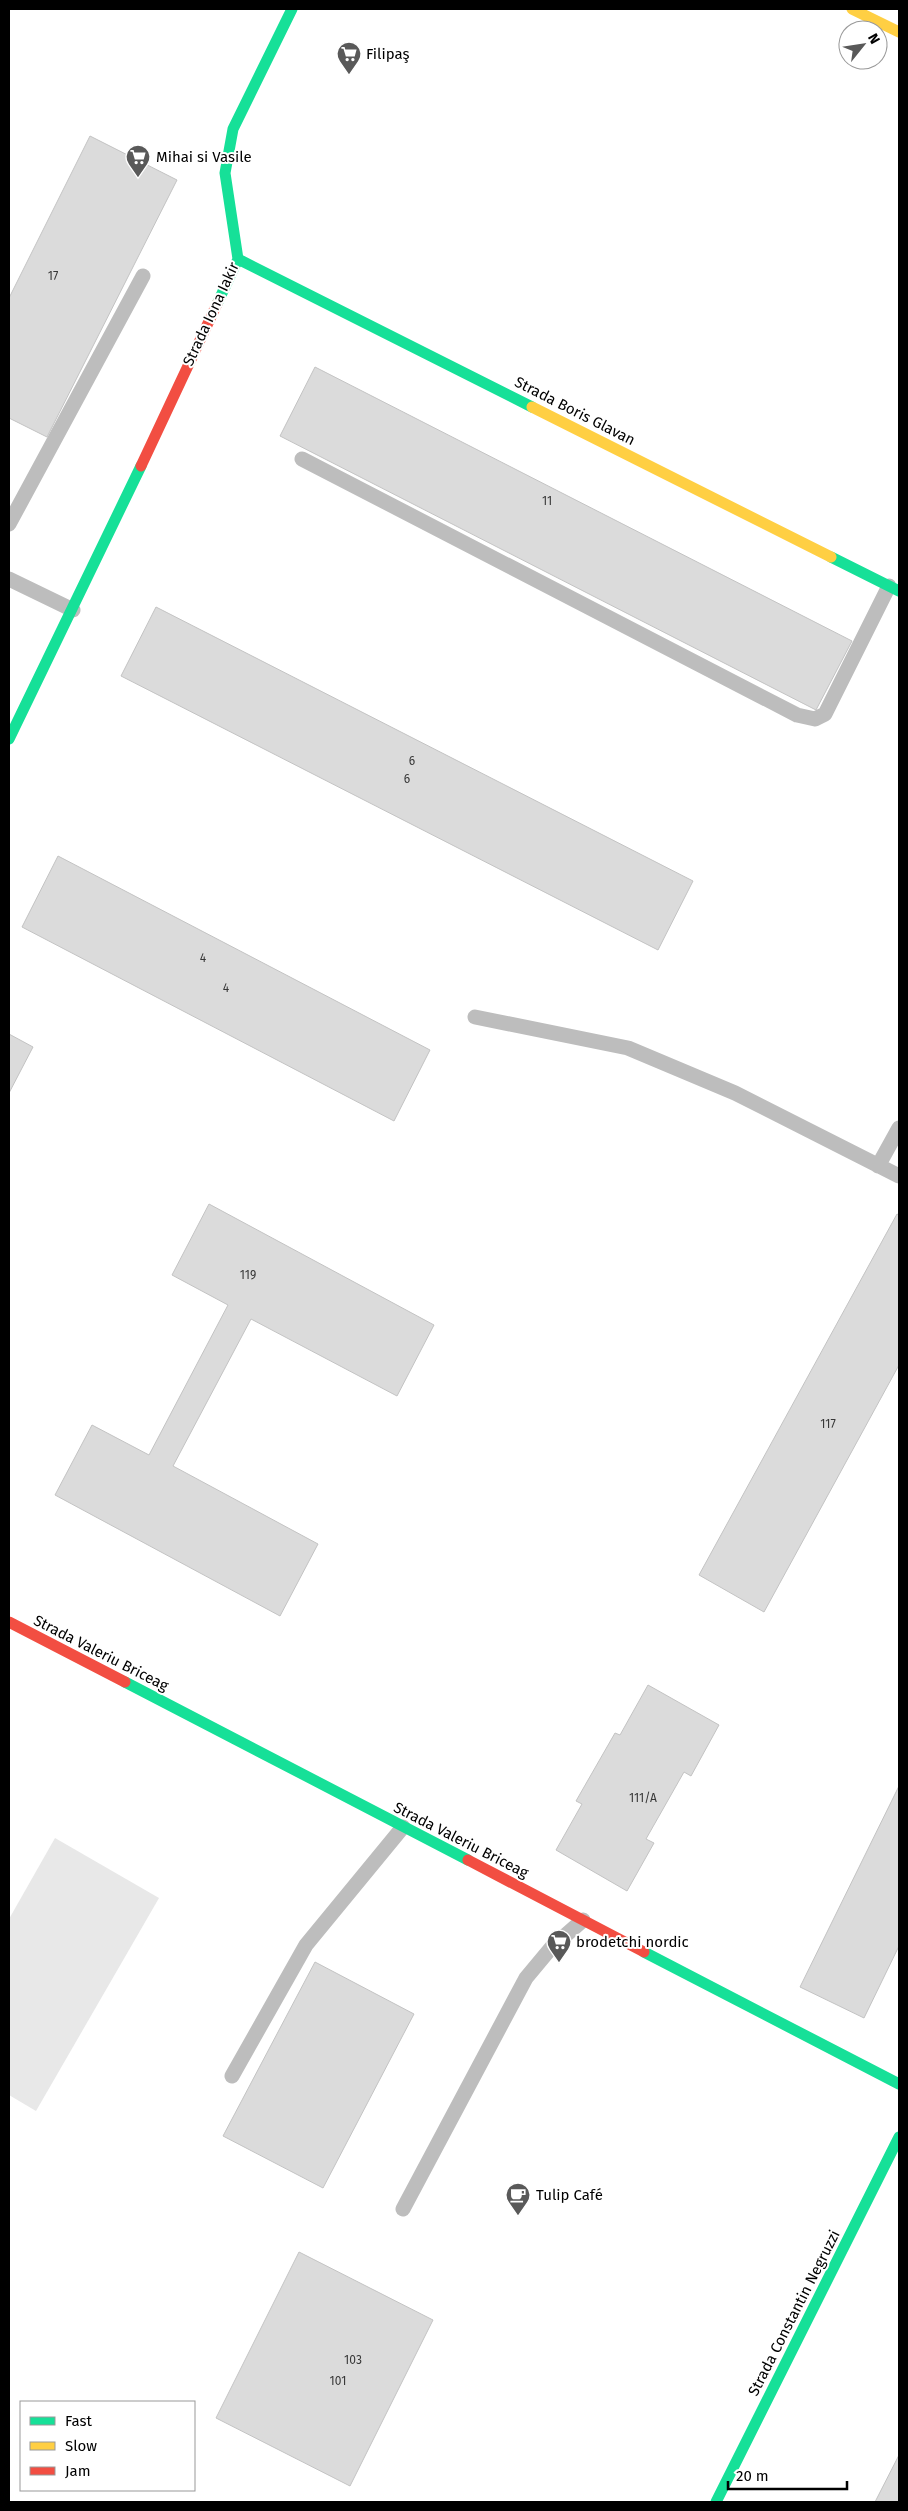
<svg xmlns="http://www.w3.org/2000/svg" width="908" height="2511" font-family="'Fira Sans',sans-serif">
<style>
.green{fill:#e8e8e8}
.building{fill:#dbdbdb;stroke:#c3c3c3}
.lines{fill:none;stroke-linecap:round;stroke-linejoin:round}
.lane{stroke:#bdbdbd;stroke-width:15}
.fast{stroke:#16e098;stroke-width:11}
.slow{stroke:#ffcf43;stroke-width:11}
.jam{stroke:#f24e42;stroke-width:11}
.labels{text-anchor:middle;stroke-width:4;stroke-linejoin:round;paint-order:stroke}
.number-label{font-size:12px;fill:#373737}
.poi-label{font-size:15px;fill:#000;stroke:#fff;text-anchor:start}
.street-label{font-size:15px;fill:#000;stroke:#fff}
</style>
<rect width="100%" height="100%" fill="#fff"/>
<path class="green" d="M55 1838 159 1898 36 2111 9 2095V1919Z"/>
<path class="building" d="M90 136 177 180 47 437 9 418V298Z
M315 367 852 641 816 710 280 436Z
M156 607 693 881 658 950 121 676Z
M58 856 430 1050 394 1121 22 927Z
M9 1034 33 1047 9 1093Z
M209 1204 434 1325 397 1396 251 1319 173 1466 318 1544 280 1616 55 1495 92 1425 149 1455 228 1305 172 1275Z
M897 1214 899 1215V1365L764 1612 699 1575Z
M648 1685 719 1725 691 1776 684 1772 646 1839 654 1843 627 1891 556 1850 582 1804 576 1801 615 1733 620 1735Z
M899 1786V1946L864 2018 800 1987Z
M315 1962 414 2014 323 2188 223 2136Z
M299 2252 433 2320 350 2486 216 2418Z
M899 2455V2502H875Z"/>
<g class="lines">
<path class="lane" d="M302 459 797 715 815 719 825 714 889 586
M9 524 143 276
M9 579 73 610
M475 1017 628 1048 735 1093 899 1176
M878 1166 899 1128
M232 2076 306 1945 403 1827
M403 2209 526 1978 551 1948 583 1920"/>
<path class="fast" d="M238 259 532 407
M217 304 238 259 225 173 233 129 292 9
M831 557 899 591
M9 739 141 466
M125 1682 468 1860
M644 1952 899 2084
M716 2502 899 2137"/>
<path class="slow" d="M852 9 899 32
M532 407 831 557"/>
<path class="jam" d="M141 466 217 304
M9 1622 125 1682
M468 1860 644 1952"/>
</g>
<defs>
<symbol id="supermarket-pin" viewBox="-11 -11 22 30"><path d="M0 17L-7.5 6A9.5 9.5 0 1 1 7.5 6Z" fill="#595959" stroke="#fff"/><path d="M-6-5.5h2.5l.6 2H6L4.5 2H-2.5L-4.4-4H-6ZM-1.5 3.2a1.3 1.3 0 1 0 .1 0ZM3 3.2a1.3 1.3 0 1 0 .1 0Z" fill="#fff"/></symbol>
<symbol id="cafe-pin" viewBox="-11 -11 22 30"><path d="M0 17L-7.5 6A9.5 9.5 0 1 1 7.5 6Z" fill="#595959" stroke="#fff"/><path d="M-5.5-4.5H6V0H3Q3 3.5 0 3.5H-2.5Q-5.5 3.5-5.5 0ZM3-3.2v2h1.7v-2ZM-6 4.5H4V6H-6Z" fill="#fff"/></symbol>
</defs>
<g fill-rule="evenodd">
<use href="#supermarket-pin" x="335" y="40" width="28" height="38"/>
<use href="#supermarket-pin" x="124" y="143" width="28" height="38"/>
<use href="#supermarket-pin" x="545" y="1928" width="28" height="38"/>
<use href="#cafe-pin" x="504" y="2181" width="28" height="38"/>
</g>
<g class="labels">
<g class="number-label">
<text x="53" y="280">17</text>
<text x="547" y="505">11</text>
<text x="412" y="765">6</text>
<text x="407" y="783">6</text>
<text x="203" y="962">4</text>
<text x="226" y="992">4</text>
<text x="248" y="1279">119</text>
<text x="828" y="1428">117</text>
<text x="643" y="1802">111/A</text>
<text x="353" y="2364">103</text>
<text x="338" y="2385">101</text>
</g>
<g class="poi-label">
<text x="366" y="59">Filipaş</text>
<text x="156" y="162">Mihai si Vasile</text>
<text x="576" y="1947">brodetchi nordic</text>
<text x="536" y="2200">Tulip Café</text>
</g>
<g class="street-label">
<text transform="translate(211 314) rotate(-65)" y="5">Strada Iona Iakir</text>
<text transform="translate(575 411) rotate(27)" y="5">Strada Boris Glavan</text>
<text transform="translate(101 1653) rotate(27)" y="5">Strada Valeriu Briceag</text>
<text transform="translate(461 1840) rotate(27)" y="5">Strada Valeriu Briceag</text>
<text transform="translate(794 2313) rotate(-63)" y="5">Strada Constantin Negruzzi</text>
</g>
</g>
<rect width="908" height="2511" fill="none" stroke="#000000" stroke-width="20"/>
<rect x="20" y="2401" width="175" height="90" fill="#ffffff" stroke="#999999"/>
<rect x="30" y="2417" width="25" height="8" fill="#16e098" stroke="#999999"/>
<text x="65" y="2426" font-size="15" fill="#000000">Fast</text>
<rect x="30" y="2442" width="25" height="8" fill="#ffcf43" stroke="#999999"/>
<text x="65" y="2451" font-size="15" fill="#000000">Slow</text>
<rect x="30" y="2467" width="25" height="8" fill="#f24e42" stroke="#999999"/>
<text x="65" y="2476" font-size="15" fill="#000000">Jam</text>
<g transform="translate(863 45) rotate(60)"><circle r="24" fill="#ffffff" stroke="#999999"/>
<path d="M0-4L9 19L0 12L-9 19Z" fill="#595959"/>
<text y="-8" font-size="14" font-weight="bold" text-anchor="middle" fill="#000000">N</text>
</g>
<path d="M728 2481v8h119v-8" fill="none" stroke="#000000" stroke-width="2.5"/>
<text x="736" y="2481" font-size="15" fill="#000000" stroke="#ffffff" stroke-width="4" paint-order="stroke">20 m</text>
</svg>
